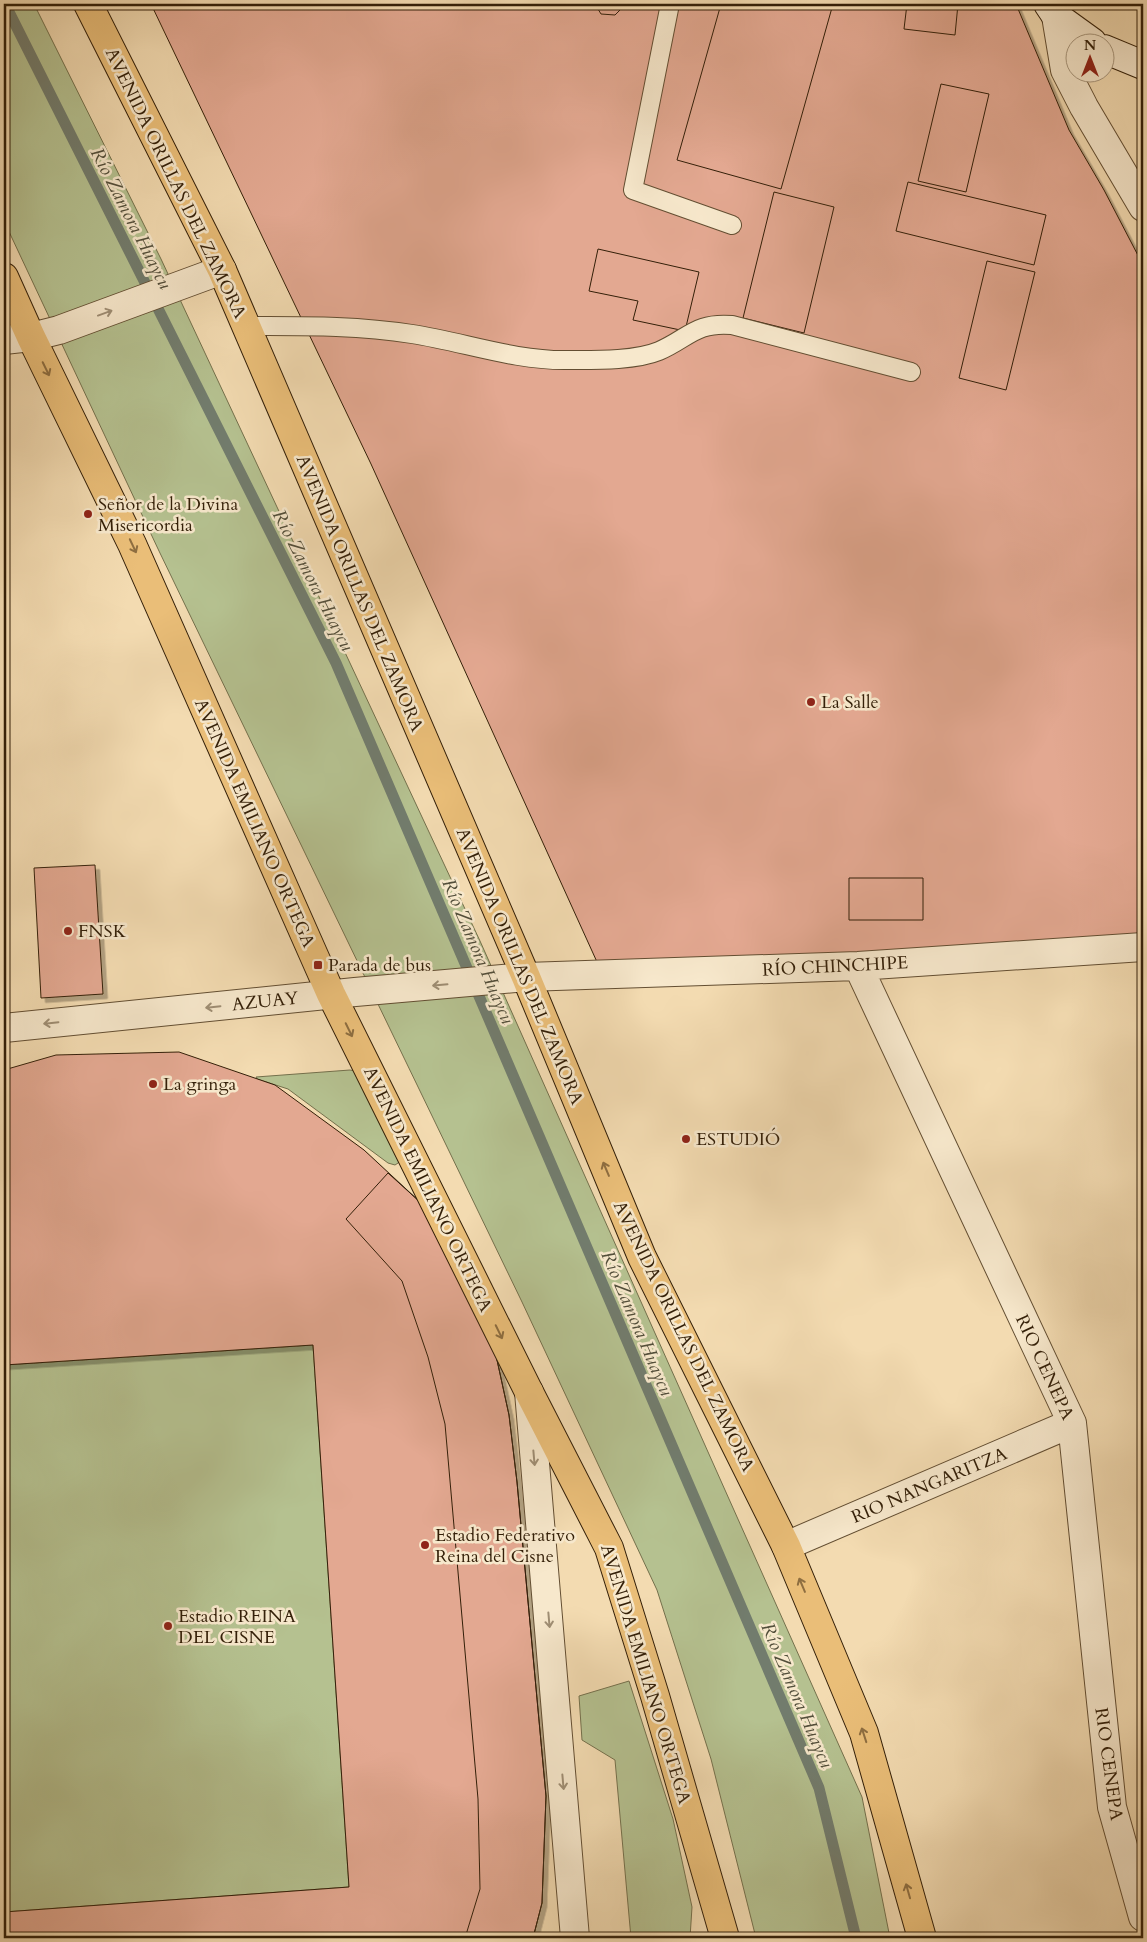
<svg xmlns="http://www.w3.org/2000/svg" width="1147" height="1942" font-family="Cardo,serif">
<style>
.green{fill:#b5c190;stroke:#74704c}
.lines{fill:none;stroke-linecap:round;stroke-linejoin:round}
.stream{stroke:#727c6d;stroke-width:11}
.building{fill:#e3a891;stroke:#331f08;filter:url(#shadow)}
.lane-casing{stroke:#634e32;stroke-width:20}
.street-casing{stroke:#634e32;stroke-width:30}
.secondary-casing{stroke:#331f08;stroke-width:30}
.primary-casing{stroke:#331f08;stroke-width:30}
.lane{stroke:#f7e8cc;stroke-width:18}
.street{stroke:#f7e8cc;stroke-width:28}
.secondary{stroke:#f7e8cc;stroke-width:28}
.primary{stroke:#eabe78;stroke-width:28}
.oneway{stroke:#9f8e74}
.oneway2{stroke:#8e6e40}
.poi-dot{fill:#8f2418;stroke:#f7e8cc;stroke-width:2}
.labels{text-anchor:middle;stroke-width:5;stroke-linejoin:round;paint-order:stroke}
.street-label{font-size:18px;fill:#331f08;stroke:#f7e8cc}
.poi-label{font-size:18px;fill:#331f08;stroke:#f7e8cc;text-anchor:start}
.water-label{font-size:19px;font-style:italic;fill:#524e3a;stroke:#f7e8cc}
</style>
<defs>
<filter id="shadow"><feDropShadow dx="4.5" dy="4.5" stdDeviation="0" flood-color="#0004"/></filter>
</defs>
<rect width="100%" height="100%" fill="#f3dbb1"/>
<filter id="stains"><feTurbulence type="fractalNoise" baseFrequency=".004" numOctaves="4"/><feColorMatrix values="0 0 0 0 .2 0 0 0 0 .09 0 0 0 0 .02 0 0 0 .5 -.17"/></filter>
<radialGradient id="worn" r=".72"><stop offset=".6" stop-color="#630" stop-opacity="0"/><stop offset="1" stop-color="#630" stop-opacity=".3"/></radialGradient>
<path class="green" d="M4 4H34L161 259 480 941 862 1797 890 1938H756L711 1759 657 1590 522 1302 159 551 4 221Z
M350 1070 370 1074 404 1159 395 1165 388 1163 288 1089 257 1079 256 1077Z
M313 1345 349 1887 4 1912V1365Z
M629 1681 673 1819 692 1907 690 1938H631L615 1760 582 1740 579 1696Z"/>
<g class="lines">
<path class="stream" d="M5 4 336 663 819 1788 856 1938"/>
</g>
<path class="building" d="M151 4H1016L1069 130 1104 190 1143 265V940L602 973 371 464Z
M595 4H624L623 7 615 15 601 14Z
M721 4H833L781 189 677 160Z
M907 4H958L955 35 904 29Z
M941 84 989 94 966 192 918 181Z
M908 182 1046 215 1034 265 896 231Z
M774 192 834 207 804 333 743 318Z
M598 249 699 272 685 331 633 320 638 301 589 291Z
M987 261 1035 272 1006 390 959 378Z
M95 865 103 994 41 998 34 868Z
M849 878H923V920H849Z
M179 1052 275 1085 364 1150 420 1202 492 1337 509 1415 517 1482 546 1796 542 1903 533 1938H4V1912L349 1887 313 1345 4 1365V1070L56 1055Z
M388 1173 420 1202 492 1337 509 1415 517 1482 546 1796 542 1903 533 1938H465L480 1889 478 1799 445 1424 428 1357 402 1281 346 1219Z"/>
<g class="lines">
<defs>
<path id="lane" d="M670 4 633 190 732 225
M245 326C302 326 356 325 412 334 464 342 515 361 568 360 594 360 635 361 659 351 689 338 695 322 732 325L911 372"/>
<path id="street" d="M1056 16 1065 70 1084 107 1143 207
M4 340 31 337 59 330 222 270
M858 966 1072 1423 1112 1807 1143 1917
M4 1028 355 992 526 977 858 966 1143 947
M529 1392 575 1938
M786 1546 1072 1423"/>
<path id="secondary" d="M1048 4 1056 16 1092 42
M1104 49 1143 65"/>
<path id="primary" d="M88 4 222 270 526 977 642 1257 786 1546 864 1733 922 1938
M4 277 31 337 132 544 331 994 529 1392 609 1548 655 1696 725 1938"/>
</defs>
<use href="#lane" class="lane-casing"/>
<use href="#street" class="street-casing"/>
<use href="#secondary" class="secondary-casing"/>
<use href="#primary" class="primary-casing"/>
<use href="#lane" class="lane"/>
<use href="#street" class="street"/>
<use href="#secondary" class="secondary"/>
<use href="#primary" class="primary"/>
</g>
<defs><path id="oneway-shaft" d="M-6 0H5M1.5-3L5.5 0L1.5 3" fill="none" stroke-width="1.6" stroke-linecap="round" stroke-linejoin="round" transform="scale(1.25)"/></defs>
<g class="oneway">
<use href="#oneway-shaft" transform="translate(105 313) rotate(-20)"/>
<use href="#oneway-shaft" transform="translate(440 985) rotate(175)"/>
<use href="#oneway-shaft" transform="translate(213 1007) rotate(174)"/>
<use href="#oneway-shaft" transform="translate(51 1023) rotate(174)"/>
<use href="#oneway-shaft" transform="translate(534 1458) rotate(85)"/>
<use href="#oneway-shaft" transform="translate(549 1620) rotate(85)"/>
<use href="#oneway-shaft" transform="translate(563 1782) rotate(85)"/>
</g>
<g class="oneway2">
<use href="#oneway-shaft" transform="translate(46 369) rotate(64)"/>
<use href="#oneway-shaft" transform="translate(133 546) rotate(65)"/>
<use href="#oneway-shaft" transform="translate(349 1030) rotate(64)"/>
<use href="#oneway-shaft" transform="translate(606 1169) rotate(-113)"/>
<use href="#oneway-shaft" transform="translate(499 1332) rotate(64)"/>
<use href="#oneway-shaft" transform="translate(802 1585) rotate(-113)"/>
<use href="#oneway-shaft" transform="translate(864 1735) rotate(-108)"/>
<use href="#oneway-shaft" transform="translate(908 1891) rotate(-106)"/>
</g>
<g class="poi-dot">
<circle cx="88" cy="514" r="5"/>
<circle cx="811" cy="702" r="5"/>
<circle cx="68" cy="931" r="5"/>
<rect x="313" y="960" width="10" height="10" rx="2.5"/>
<circle cx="153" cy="1084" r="5"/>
<circle cx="686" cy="1139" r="5"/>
<circle cx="425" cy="1545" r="5"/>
<circle cx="168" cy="1626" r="5"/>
</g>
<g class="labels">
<g class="street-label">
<text transform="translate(176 183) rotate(64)" y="6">AVENIDA ORILLAS DEL ZAMORA</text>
<text transform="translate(360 593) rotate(67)" y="6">AVENIDA ORILLAS DEL ZAMORA</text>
<text transform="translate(255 823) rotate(66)" y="6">AVENIDA EMILIANO ORTEGA</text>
<text transform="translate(520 966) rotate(67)" y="6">AVENIDA ORILLAS DEL ZAMORA</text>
<text transform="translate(835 966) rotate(-3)" y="6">RÍO CHINCHIPE</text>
<text transform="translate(265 1001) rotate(-6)" y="6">AZUAY</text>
<text transform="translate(428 1189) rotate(64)" y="6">AVENIDA EMILIANO ORTEGA</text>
<text transform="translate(684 1336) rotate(64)" y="6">AVENIDA ORILLAS DEL ZAMORA</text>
<text transform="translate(1045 1367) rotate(65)" y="6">RIO CENEPA</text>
<text transform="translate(929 1485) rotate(-23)" y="6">RIO NANGARITZA</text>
<text transform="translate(646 1674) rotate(73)" y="6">AVENIDA EMILIANO ORTEGA</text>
<text transform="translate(1109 1764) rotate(82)" y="6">RIO CENEPA</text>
</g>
<g class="poi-label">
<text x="98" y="510">Señor de la Divina<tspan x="98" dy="21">Misericordia</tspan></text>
<text x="821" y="708">La Salle</text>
<text x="78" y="937">FNSK</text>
<text x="328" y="971">Parada de bus</text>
<text x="163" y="1090">La gringa</text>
<text x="696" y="1145">ESTUDIÓ</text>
<text x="435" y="1541">Estadio Federativo<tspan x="435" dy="21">Reina del Cisne</tspan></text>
<text x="178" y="1622">Estadio REINA<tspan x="178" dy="21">DEL CISNE</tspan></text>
</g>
<g class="water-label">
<text transform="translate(132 218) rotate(63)" y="7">Río Zamora Huaycu</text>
<text transform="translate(314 580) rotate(63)" y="7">Río Zamora Huaycu</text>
<text transform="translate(479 951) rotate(67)" y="7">Río Zamora Huaycu</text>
<text transform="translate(638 1323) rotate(67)" y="7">Río Zamora Huaycu</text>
<text transform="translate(798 1695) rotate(67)" y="7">Río Zamora Huaycu</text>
</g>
</g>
<rect width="1147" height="1942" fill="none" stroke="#f3dbb1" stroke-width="20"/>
<rect x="5" y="5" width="1137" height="1932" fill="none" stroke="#331f08" stroke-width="2.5"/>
<rect x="10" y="10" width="1127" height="1922" fill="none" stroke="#331f08"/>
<g transform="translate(1090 58)"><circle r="24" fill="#f7e8cc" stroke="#a9987e"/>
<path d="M0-4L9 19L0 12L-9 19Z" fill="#8f2418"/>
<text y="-8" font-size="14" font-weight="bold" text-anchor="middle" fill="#331f08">N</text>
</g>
<rect width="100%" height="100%" filter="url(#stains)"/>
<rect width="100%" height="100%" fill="url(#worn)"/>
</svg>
